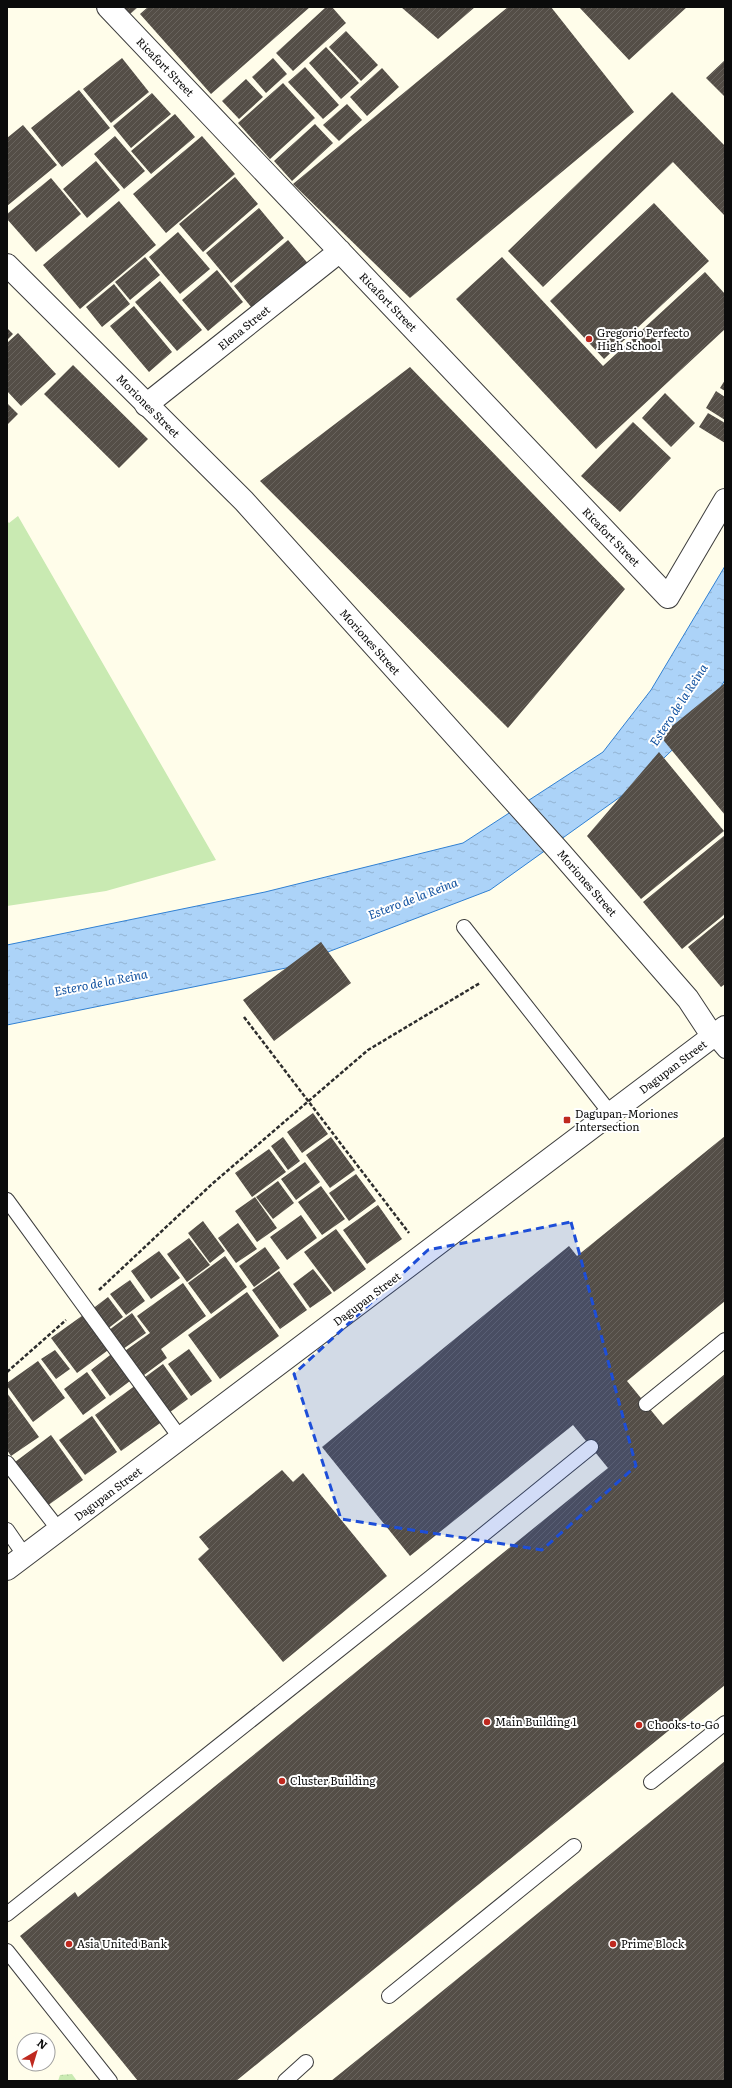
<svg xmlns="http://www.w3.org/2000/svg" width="732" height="2088" font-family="Literata,serif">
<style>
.grass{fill:#c9eab2}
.park{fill:url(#park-crowns)}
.water{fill:url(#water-ripples);stroke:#3180d2}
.building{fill:url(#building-hatch)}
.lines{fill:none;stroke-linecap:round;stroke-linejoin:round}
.service-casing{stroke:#3e3e3e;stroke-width:16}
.minor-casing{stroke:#3e3e3e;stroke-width:24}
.tertiary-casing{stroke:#3e3e3e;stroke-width:24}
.path{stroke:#2d2d2d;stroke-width:2.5;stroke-dasharray:4 2;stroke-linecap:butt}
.service{stroke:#fff;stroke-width:14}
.minor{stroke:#fff;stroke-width:22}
.tertiary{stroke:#fff;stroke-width:22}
.marked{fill:#1d4ed8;fill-opacity:0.2;stroke:#1d4ed8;stroke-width:3;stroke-dasharray:8 5;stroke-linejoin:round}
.poi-dot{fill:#bf291f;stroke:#fff;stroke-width:1.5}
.labels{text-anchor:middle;stroke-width:4;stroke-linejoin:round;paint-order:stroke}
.street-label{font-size:11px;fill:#0b0b0b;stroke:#fff}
.poi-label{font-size:11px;fill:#0b0b0b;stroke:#fff;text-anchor:start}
.water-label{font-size:12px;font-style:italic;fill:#1152a0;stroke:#fff}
</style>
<defs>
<pattern id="park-crowns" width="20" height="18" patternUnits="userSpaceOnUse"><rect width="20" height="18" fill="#c9eab2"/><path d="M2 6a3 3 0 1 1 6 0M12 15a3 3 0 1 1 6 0" fill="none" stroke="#abc798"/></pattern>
<pattern id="water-ripples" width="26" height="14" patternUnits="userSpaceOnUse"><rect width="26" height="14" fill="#acd3f8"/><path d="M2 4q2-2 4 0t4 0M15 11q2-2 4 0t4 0" fill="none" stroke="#93b4d3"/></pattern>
<pattern id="building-hatch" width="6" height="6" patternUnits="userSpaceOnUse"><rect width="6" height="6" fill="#544e47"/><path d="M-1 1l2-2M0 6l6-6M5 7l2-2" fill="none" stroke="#68635d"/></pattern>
</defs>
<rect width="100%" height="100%" fill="#fffdea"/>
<path class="grass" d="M18 516 216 860 106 891 7 906V521L9 523Z"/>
<path class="park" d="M72 2074 77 2081H58L60 2075Z"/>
<path class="water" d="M725 566V680L697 726 634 787 490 890 286 968 7 1025V945L265 892 463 843 603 752 651 690Z"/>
<path class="building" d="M121 7H138L129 15Z
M148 7H310L211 94 140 14Z
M326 7H332L346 23 293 71 276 53Z
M401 7H475L438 39Z
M508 7H551L634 112 410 298 293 184Z
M579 7H687L629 60Z
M346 31 378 65 361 81 329 47Z
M326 47 359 83 341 99 309 63Z
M122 58 149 92 111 123 83 89Z
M273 58 287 74 266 93 252 77Z
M725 60V97L706 78Z
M305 67 339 105 323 119 288 82Z
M382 68 399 87 367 116 350 97Z
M246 79 263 97 239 119 222 101Z
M283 83 315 118 270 159 238 123Z
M79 90 110 128 62 167 31 128Z
M672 92 725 146V216L673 162 543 287 508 251Z
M152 93 171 114 131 148 113 126Z
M347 104 362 120 339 141 323 125Z
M175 114 195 137 151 174 131 151Z
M315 124 333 143 292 181 274 161Z
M23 125 57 165 7 206V138Z
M115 136 145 171 124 189 94 154Z
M202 136 235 174 166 233 133 194Z
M96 161 120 190 87 218 63 189Z
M235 177 258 204 203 252 179 224Z
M51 178 81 214 36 252 7 219V214Z
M119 201 156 245 80 309 43 265Z
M654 203 709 261 604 359 550 301Z
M259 208 284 238 231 283 206 253Z
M178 232 210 269 180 294 149 257Z
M288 240 311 267 256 313 234 286Z
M145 257 160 275 130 300 115 282Z
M502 257 603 366 705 272 725 294V329L596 449 456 299Z
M217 270 243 302 208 331 182 300Z
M160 281 202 330 177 351 135 302Z
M114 284 130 304 102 327 86 307Z
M134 306 172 352 149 372 110 326Z
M7 328 13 334 7 340Z
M18 333 56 374 21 406 7 391V343Z
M73 365 148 439 119 468 44 394Z
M410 367 625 589 508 728 260 481Z
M725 380V391L720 388Z
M716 391 725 397V420L706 408Z
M665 393 695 423 671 447 642 418Z
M7 403 18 414 7 425Z
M708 413 725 423V443L699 427Z
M633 422 671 458 620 512 581 476Z
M725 683V815L660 736Z
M659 752 724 831 641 899 587 836Z
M725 835V914L682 949 643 902Z
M725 917V984L721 987 688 947Z
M321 942 351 983 274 1041 243 1000Z
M313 1113 328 1134 302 1153 287 1132Z
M725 1136V1301L627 1381 663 1425 725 1374V1685L236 2081H138L20 1936 75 1892 78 1897 608 1468 573 1425 410 1556 322 1447 569 1246 577 1256Z
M283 1137 300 1161 288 1170 271 1146Z
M331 1137 355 1170 330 1188 306 1155Z
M269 1149 286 1172 252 1197 235 1173Z
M305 1162 320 1182 296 1200 281 1179Z
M356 1174 376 1201 349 1221 329 1193Z
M278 1181 294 1203 273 1219 256 1197Z
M321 1186 345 1219 322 1235 298 1202Z
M255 1197 277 1228 257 1242 235 1211Z
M378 1205 402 1239 367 1264 343 1230Z
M301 1215 317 1238 287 1260 270 1237Z
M203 1221 225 1251 210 1263 188 1233Z
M238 1223 257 1249 236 1263 218 1238Z
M336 1229 366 1269 334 1292 304 1252Z
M189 1238 210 1265 187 1282 167 1254Z
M265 1247 280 1268 254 1287 239 1266Z
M159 1251 180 1278 151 1299 131 1271Z
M225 1256 247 1287 211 1314 188 1283Z
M313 1269 332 1293 310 1308 293 1284Z
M279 1271 307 1310 280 1329 252 1290Z
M130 1280 145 1301 126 1315 110 1294Z
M183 1283 206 1316 161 1349 167 1358 140 1378 122 1353 150 1333 137 1316Z
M247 1292 279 1336 220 1379 188 1335Z
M108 1297 123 1317 106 1330 91 1310Z
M86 1313 111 1348 77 1373 51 1338Z
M132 1313 146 1333 123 1349 109 1330Z
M189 1349 212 1381 191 1396 168 1364Z
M55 1350 70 1369 56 1379 41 1359Z
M114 1352 134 1378 110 1396 91 1370Z
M38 1361 65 1398 33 1422 7 1386V1383Z
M163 1364 188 1399 166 1415 141 1380Z
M87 1372 106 1398 83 1415 64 1389Z
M136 1385 163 1421 121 1451 95 1415Z
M7 1393 39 1437 11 1456 7 1450Z
M92 1416 117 1452 85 1475 59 1440Z
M51 1435 83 1480 47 1506 15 1462Z
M282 1470 293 1482 303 1473 387 1576 283 1662 198 1559 209 1549 199 1537Z
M725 1761V2081H331L408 2019Z"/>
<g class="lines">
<defs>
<path id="service" d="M464 927 611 1114
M713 1037 725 1051
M7 1200 181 1439
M646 1404 725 1340
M7 1463 59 1530
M7 1530 25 1556
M651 1782 725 1723
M7 1914 431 1577 591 1447
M7 1951 110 2081
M389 1996 574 1846
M285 2081 306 2062"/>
<path id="minor" d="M108 7 668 597 725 500
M146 405 340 251"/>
<path id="tertiary" d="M7 265 244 501 559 851 688 999 713 1037
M7 1569 725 1027"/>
</defs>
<use href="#service" class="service-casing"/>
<use href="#minor" class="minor-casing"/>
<use href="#tertiary" class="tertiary-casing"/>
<path class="path" d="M244 1017 409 1233
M99 1290 212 1184 368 1050 480 983
M7 1372 66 1320"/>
<use href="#service" class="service"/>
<use href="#minor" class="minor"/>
<use href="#tertiary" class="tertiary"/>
</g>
<path class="marked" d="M571 1222 636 1466 542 1550 341 1519 294 1374 428 1250Z"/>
<g class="poi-dot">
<circle cx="589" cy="339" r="4"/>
<rect x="563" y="1116" width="8" height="8" rx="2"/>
<circle cx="487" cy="1722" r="4"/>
<circle cx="639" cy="1725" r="4"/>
<circle cx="282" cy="1781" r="4"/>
<circle cx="69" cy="1944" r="4"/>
<circle cx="613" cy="1944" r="4"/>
</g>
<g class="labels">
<g class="street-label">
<text transform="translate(165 67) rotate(46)" y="4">Ricafort Street</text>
<text transform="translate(388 302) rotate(46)" y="4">Ricafort Street</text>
<text transform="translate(244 328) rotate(-39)" y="4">Elena Street</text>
<text transform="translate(148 406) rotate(45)" y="4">Moriones Street</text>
<text transform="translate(611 537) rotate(46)" y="4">Ricafort Street</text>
<text transform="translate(370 642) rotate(48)" y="4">Moriones Street</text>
<text transform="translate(587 883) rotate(49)" y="4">Moriones Street</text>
<text transform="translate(673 1067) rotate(-37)" y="4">Dagupan Street</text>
<text transform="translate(367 1299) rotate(-37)" y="4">Dagupan Street</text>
<text transform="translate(108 1494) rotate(-37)" y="4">Dagupan Street</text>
</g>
<g class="poi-label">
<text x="597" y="337">Gregorio Perfecto<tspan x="597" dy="13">High School</tspan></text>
<text x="575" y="1118">Dagupan–Moriones<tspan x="575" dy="13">Intersection</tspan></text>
<text x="495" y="1726">Main Building 1</text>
<text x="647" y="1729">Chooks-to-Go</text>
<text x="290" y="1785">Cluster Building</text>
<text x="77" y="1948">Asia United Bank</text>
<text x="621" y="1948">Prime Block</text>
</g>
<g class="water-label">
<text transform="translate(679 705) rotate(-57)" y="4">Estero de la Reina</text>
<text transform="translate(413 899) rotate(-21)" y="4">Estero de la Reina</text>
<text transform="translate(101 983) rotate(-11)" y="4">Estero de la Reina</text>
</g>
</g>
<rect width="732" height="2088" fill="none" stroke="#0b0b0b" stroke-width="16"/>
<g transform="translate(36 2052) rotate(38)"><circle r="19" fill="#ffffff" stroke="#9d9d9d"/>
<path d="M0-3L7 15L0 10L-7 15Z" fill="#bf291f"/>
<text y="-6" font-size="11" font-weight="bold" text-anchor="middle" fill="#0b0b0b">N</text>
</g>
</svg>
